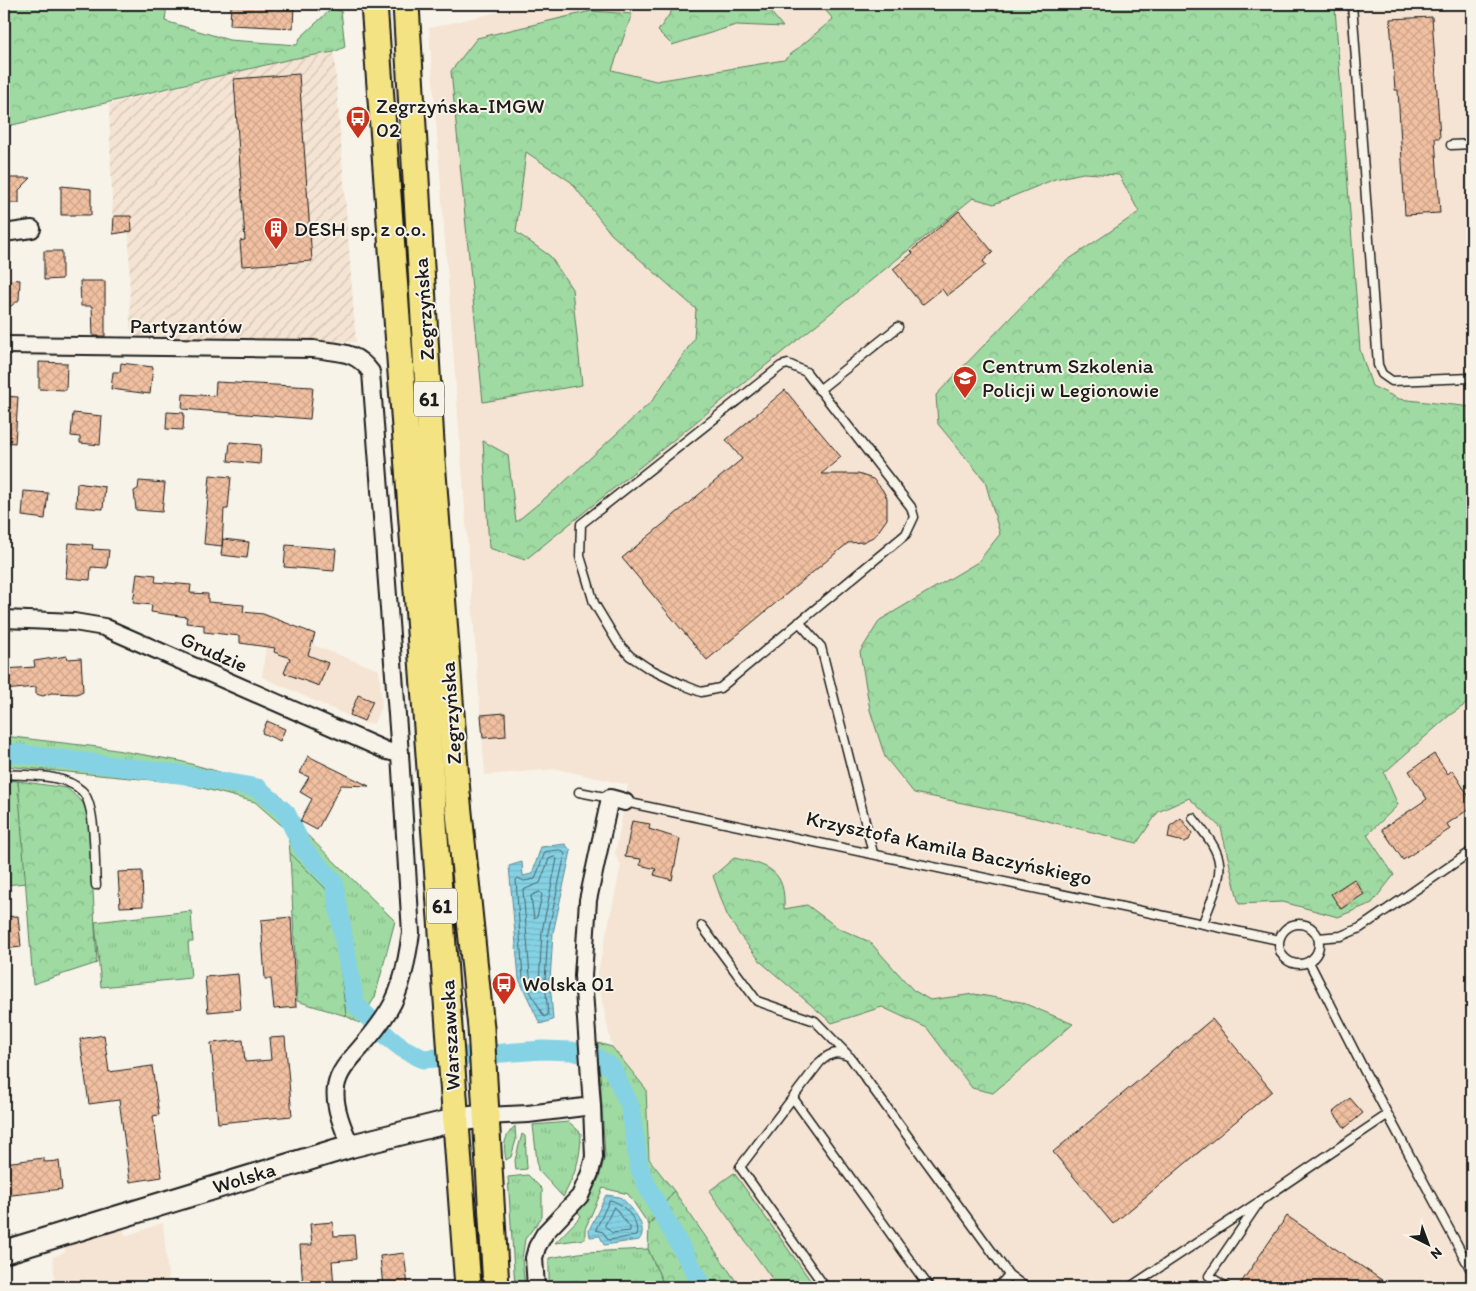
<svg xmlns="http://www.w3.org/2000/svg" width="1476" height="1291" font-family="Itim,sans-serif">
<style>
.built{fill:#f5e4d3}
.industrial{fill:url(#industrial-furrows)}
.grass{fill:url(#grass-tufts);stroke:#5d7b5e}
.forest{fill:url(#forest-crowns);stroke:#5d7b5e}
.water{fill:url(#water-rules);stroke:#5c8995}
.lines{fill:none;stroke-linecap:round;stroke-linejoin:round}
.shore{stroke:#46656c;stroke-width:1}
.canal{stroke:#86d2e5;stroke-width:19}
.building{fill:url(#building-cross-hatch);stroke:#1c1c1c}
.lane-casing{stroke:#1c1c1c;stroke-width:11}
.street-casing{stroke:#1c1c1c;stroke-width:20}
.secondary-casing{stroke:#1c1c1c;stroke-width:26}
.primary-casing{stroke:#1c1c1c;stroke-width:29}
.lane{stroke:#f7f3e8;stroke-width:8}
.street{stroke:#f7f3e8;stroke-width:16}
.secondary{stroke:#f7f3e8;stroke-width:22}
.primary{stroke:#f4e382;stroke-width:25}
.labels{text-anchor:middle;stroke-width:4;stroke-linejoin:round;paint-order:stroke}
.shield{fill:#f7f3e8;stroke:#5e5c59;stroke-width:1}
.shield-label{font-size:20px;font-weight:bold;fill:#1c1c1c}
.poi-label{font-size:21px;fill:#1c1c1c;stroke:#f7f3e8;text-anchor:start}
.street-label{font-size:21px;fill:#1c1c1c;stroke:#f7f3e8}
</style>
<defs>
<pattern id="industrial-furrows" width="10" height="10" patternUnits="userSpaceOnUse" patternTransform="scale(1.25)"><rect width="10" height="10" fill="#f5e4d3"/><path d="M-1 1l2-2M0 10L10 0M9 11l2-2" fill="none" stroke="#d1c3b5"/></pattern>
<pattern id="grass-tufts" width="24" height="20" patternUnits="userSpaceOnUse" patternTransform="scale(1.25)"><rect width="24" height="20" fill="#9edaa1"/><path d="M3 7l-1-3M5 7V3M7 7l1-3M15 17l-1-3M17 17v-4M19 17l1-3" fill="none" stroke="#88ba8a"/></pattern>
<pattern id="forest-crowns" width="20" height="18" patternUnits="userSpaceOnUse" patternTransform="scale(1.25)"><rect width="20" height="18" fill="#9edaa1"/><path d="M2 6a3 3 0 1 1 6 0M12 15a3 3 0 1 1 6 0" fill="none" stroke="#88ba8a"/></pattern>
<pattern id="water-rules" width="6" height="5" patternUnits="userSpaceOnUse" patternTransform="scale(1.25)"><rect width="6" height="5" fill="#86d2e5"/><path d="M0 2.5h6" fill="none" stroke="#73b4c4"/></pattern>
<pattern id="building-cross-hatch" width="8" height="8" patternUnits="userSpaceOnUse" patternTransform="scale(1.25)"><rect width="8" height="8" fill="#f1c0a1"/><path d="M0 0l8 8M0 8l8-8" fill="none" stroke="#cea48a"/></pattern>
</defs>
<rect width="100%" height="100%" fill="#f7f3e8"/>
<filter id="ink" filterUnits="userSpaceOnUse"><feTurbulence type="fractalNoise" baseFrequency=".02" numOctaves="2"/><feDisplacementMap in="SourceGraphic" scale="10" xChannelSelector="R" yChannelSelector="G"/><feConvolveMatrix kernelMatrix="1 2 1 2 8 2 1 2 1" color-interpolation-filters="sRGB"/></filter>
<g filter="url(#ink)">
<path class="built" d="M534 4H1472V1287H740L674 1191 652 1166 649 1159 646 1089 612 1047 597 977 621 866 615 854 628 785 557 769 485 775 429 28Z
M268 628 379 670 382 705 374 723 366 724 262 677Z
M163 1223 169 1287H55L53 1257 65 1252V1245L123 1227 125 1236Z"/>
<path class="industrial" d="M334 52 356 342 242 338 136 339 130 327 129 232 113 234 109 104 291 59Z"/>
<path class="grass" d="M4 736 98 747 180 761 263 784 280 795 300 821 298 826 395 921 375 997 359 1023 346 1016 332 899 325 888 290 853 288 831 255 802 183 783 4 766Z
M4 780 18 781 27 883 4 885Z
M191 911 193 942H188L191 978 101 987 95 922Z
M598 1043 612 1047 646 1089 649 1159 674 1191 649 1225 628 1194 603 1188 585 1229V1239L555 1243 581 1216 578 1212 587 1201 599 1178 605 1156Z
M569 1122 581 1133C581 1158 575 1175 563 1197L538 1170 533 1125Z
M515 1126 516 1140 511 1157 506 1160C503 1144 504 1137 515 1126Z
M522 1134 525 1136 527 1169 516 1170 515 1160Z
M528 1175 542 1189V1217L525 1239 522 1259 525 1287H515L508 1177Z
M648 1249 665 1287H558L549 1282V1258L585 1252Z"/>
<path class="forest" d="M4 4H167L165 21 229 40 297 45 300 38 331 9 341 11 345 47 334 52 291 59 4 127Z
M685 4H770L765 5 783 27 736 25 672 45 658 31 675 6Z
M820 4H1337L1335 8 1360 350 1372 386 1399 399 1472 407V700L1450 715 1384 773 1398 805 1367 835 1394 875 1372 903 1338 917 1283 902 1239 904 1221 828 1189 798 1158 812 1137 843 1035 818 914 793 885 757 870 710 860 652 880 620 978 562 1000 534 985 481 938 424 936 395 1062 264 1139 212 1119 175 1083 173 1055 179 994 204 973 198 525 560 489 548 483 441 508 455 516 522 561 485 652 401 694 339 696 309 611 234 571 182 526 152 516 232 550 256 572 289 582 385 483 402 451 71 477 38 591 11 632 14 612 70 656 81 784 60 833 19Z
M18 781 67 788 83 803 89 818 97 963 33 984Z
M290 853 325 888 332 899 346 1016 297 1001Z
M734 858C769 865 786 870 784 909L807 905 838 928 870 942 913 990 930 1000 974 994 1021 1002 1073 1024 993 1093 972 1088 927 1028 882 1007 832 1023 762 963 741 937 727 915 713 876Z
M734 1173 815 1287H778L709 1191Z
M674 1191 740 1287H665L648 1249 649 1225Z"/>
<path class="water" d="M565 844 571 851 553 933 550 981 553 1020 540 1024 519 979 509 866 522 862 523 876 532 874 541 847Z
M606 1195 620 1197C630 1205 650 1227 639 1240L604 1245 600 1236 590 1237 589 1230Z"/>
<g class="lines">
<path class="shore" d="M561 850 565 854 548 932 545 981 548 1015 544 1017 523 978 516 880 518 878 524 881 535 879 545 852Z
M555 857 557 859 542 931 539 985 536 987 530 976 523 890 540 883 549 859Z
M540 892 542 895 537 917 534 919 531 896Z
M610 1200C623 1202 641 1223 636 1236L608 1240 603 1232 596 1230Z
M614 1207 630 1227V1231L612 1233 605 1226Z"/>
<path class="canal" d="M4 752 179 774 258 788 286 813 304 850 334 882 355 1004 389 1038 402 1048 423 1059 542 1050 572 1051 596 1057 612 1068 630 1106 639 1167 648 1188 703 1287"/>
</g>
<path class="building" d="M231 4 294 5 293 28 230 25Z
M1432 17 1440 138H1435L1440 213 1405 215 1398 90H1395L1390 19Z
M299 74 312 261 242 266 240 241 245 240 234 79Z
M4 178H31L19 190V203H4Z
M61 186 91 189V215H61Z
M959 211 993 252 983 261 986 265 947 296 942 289 922 305 893 269 913 253 911 251Z
M114 216H131L132 231 113 234Z
M44 251H62V279L44 280Z
M4 279 20 280 19 300 4 311Z
M80 281H105V336H93L92 306H81Z
M39 362 67 363 66 390 39 389Z
M121 363 153 367 150 394 111 389 113 372H120Z
M216 382 313 387 310 419 182 409 183 394 215 396Z
M785 390 841 457 821 474H858L873 479 882 489 887 498V519L875 536 863 542 848 543 707 660 622 558 742 459 726 440Z
M4 396 18 397 15 443 4 442Z
M167 412 184 413 183 430 166 429Z
M73 413 102 416 100 445 80 443V437L71 436Z
M230 442 261 445 260 464 228 461Z
M210 475 231 477 228 509H224L222 546 204 544Z
M139 481 165 483 162 512 136 510 134 491 138 489Z
M77 483 105 487 103 509 76 507Z
M24 491 48 493 45 519 22 516Z
M223 539 249 542 247 558 221 555Z
M69 543 93 545 92 549 109 550 107 568 91 567 90 580 66 578Z
M286 545 336 549 334 571 284 567Z
M137 573 156 575 155 582 191 585 190 593 208 594V602L244 605 243 612 263 614 315 634 308 655 328 663 319 686 284 673 290 658 274 652 275 648 240 643V636L204 632V625L186 623 187 617 151 612 152 605 133 603Z
M67 656 68 659 81 658 83 691 77 694 51 693 43 696 36 694V687L4 690V669L35 667 34 661Z
M358 695 373 701 364 721 350 715Z
M505 713 506 736 483 738 481 715Z
M267 721 285 729 280 741 262 733Z
M1434 754 1448 774 1452 770 1472 801V807L1447 824 1450 829 1403 860 1382 829 1427 799 1409 771Z
M308 756 369 786 341 785 317 830 300 821 312 799 300 792 309 777 300 773Z
M1181 818 1192 833 1189 840 1184 842 1168 838 1170 826Z
M632 821 650 824 649 829 680 839 672 880 654 875 656 869 640 865 641 859 625 857Z
M142 871 143 906 120 907 118 872Z
M1354 879 1364 894 1341 909 1331 894Z
M18 916 21 947 4 949V917Z
M291 917 296 1007 274 1009 271 979H265L261 920Z
M238 974 241 1009 208 1012 205 977Z
M1212 1019 1272 1091 1113 1224 1053 1152Z
M104 1035 109 1072 152 1066 159 1115 153 1116 162 1177 130 1182 119 1100 89 1104 80 1039Z
M285 1037 292 1116 218 1123 211 1043 243 1040 245 1062 271 1060 269 1038Z
M1350 1098 1363 1113 1345 1128 1333 1112Z
M44 1158V1162L59 1161 62 1189 4 1196V1163Z
M1287 1216 1392 1287H1238Z
M333 1222 334 1236 354 1235 356 1259 332 1261 334 1286 303 1287 300 1245H312L310 1224Z
M404 1253 408 1286 383 1287 380 1256Z"/>
<g class="lines">
<defs>
<path id="lane" d="M1352 4 1378 365 1382 374 1392 381 1472 378
M1451 145 1472 144
M788 364 806 372 911 507 914 517 906 534 720 688 701 692 681 684 648 668 630 656 618 643 594 603 587 579 580 556 581 524 781 366Z
M819 390 898 327
M799 622 821 647 873 853
M4 774C27 776 64 773 82 791 97 805 94 865 96 885
M579 792 610 798
M625 802 1279 940
M1193 818C1202 830 1217 846 1219 862 1222 881 1209 905 1203 923
M1279 944a20 20 0 1 1 40 0a20 20 0 1 1-40 0Z
M702 926 757 1001 815 1021 847 1054
M1318 938 1341 936 1360 928 1472 851
M1309 962 1364 1070 1472 1272
M793 1098 929 1287
M825 1287 740 1167 820 1062C831 1052 837 1051 850 1057L1009 1275 1025 1287
M998 1287 1009 1275
M1130 1287 1257 1203
M1226 1287 1209 1276 1260 1201 1387 1115"/>
<path id="street" d="M4 233 32 229
M4 345 314 349C339 353 355 350 371 372L400 754 411 933C407 958 403 987 389 1010 352 1071 313 1067 351 1146
M4 619 74 622 104 627 387 751 400 754
M487 1116 528 1114 592 1106 583 976 588 900 610 798 625 802
M536 1287 534 1258 537 1247 545 1233 580 1196 590 1173 594 1157 592 1106"/>
<path id="secondary" d="M4 1252 351 1146 455 1120 487 1116"/>
<path id="primary" d="M374 4 468 1287
M406 4 432 460 457 793 481 1028 496 1287"/>
</defs>
<use href="#lane" class="lane-casing"/>
<use href="#street" class="street-casing"/>
<use href="#secondary" class="secondary-casing"/>
<use href="#primary" class="primary-casing"/>
<use href="#lane" class="lane"/>
<use href="#street" class="street"/>
<use href="#secondary" class="secondary"/>
<use href="#primary" class="primary"/>
</g>
</g>
<defs>
<symbol id="bus-pin" viewBox="-11 -11 22 30"><path d="M0 17L-7.5 6A9.5 9.5 0 1 1 7.5 6Z" fill="#c8321e" stroke="#f7f3e8"/><path d="M-5-6H5V4H4V6H2V4H-2V6H-4V4H-5ZM-3.5-4V0h7V-4ZM-3.5 1.2v1.5H-2V1.2ZM2 1.2v1.5H3.5V1.2Z" fill="#fff"/></symbol>
<symbol id="building-pin" viewBox="-11 -11 22 30"><path d="M0 17L-7.5 6A9.5 9.5 0 1 1 7.5 6Z" fill="#c8321e" stroke="#f7f3e8"/><path d="M-4-6H4V6H1V3H-1V6H-4ZM-2.5-4.3h1.7v1.8h-1.7ZM.8-4.3h1.7v1.8H.8ZM-2.5-1h1.7V.8h-1.7ZM.8-1h1.7V.8H.8Z" fill="#fff"/></symbol>
<symbol id="university-pin" viewBox="-11 -11 22 30"><path d="M0 17L-7.5 6A9.5 9.5 0 1 1 7.5 6Z" fill="#c8321e" stroke="#f7f3e8"/><path d="M0-5L7-2L0 1L-7-2ZM-4 1L0 2.5L4 1V4Q0 6-4 4Z" fill="#fff"/></symbol>
</defs>
<g fill-rule="evenodd">
<use href="#bus-pin" x="344" y="104" width="28" height="38"/>
<use href="#building-pin" x="262" y="215" width="28" height="38"/>
<use href="#university-pin" x="951" y="364" width="28" height="38"/>
<use href="#bus-pin" x="490" y="970" width="28" height="38"/>
</g>
<g class="labels">
<g class="shield">
<rect x="414" y="381.5" width="30" height="35" rx="4"/>
<rect x="427" y="888.5" width="30" height="35" rx="4"/>
</g>
<g class="shield-label">
<text x="429" y="406">61</text>
<text x="442" y="913">61</text>
</g>
<g class="poi-label">
<text x="376" y="113">Zegrzyńska-IMGW<tspan x="376" dy="24">02</tspan></text>
<text x="294" y="236">DESH sp. z o.o.</text>
<text x="982" y="373">Centrum Szkolenia<tspan x="982" dy="24">Policji w Legionowie</tspan></text>
<text x="522" y="991">Wolska 01</text>
</g>
<g class="street-label">
<text transform="translate(424 309) rotate(-94)" y="7">Zegrzyńska</text>
<text x="186" y="333">Partyzantów</text>
<text transform="translate(214 652) rotate(24)" y="7">Grudzie</text>
<text transform="translate(451 713) rotate(-94)" y="7">Zegrzyńska</text>
<text transform="translate(949 848) rotate(12)" y="7">Krzysztofa Kamila Baczyńskiego</text>
<text transform="translate(450 1035) rotate(-93)" y="7">Warszawska</text>
<text transform="translate(244 1178) rotate(-17)" y="7">Wolska</text>
</g>
</g>
<rect width="1476" height="1291" fill="none" stroke="#f7f3e8" stroke-width="20"/>
<rect x="10" y="10" width="1456" height="1271" fill="none" stroke="#1c1c1c" stroke-width="2" filter="url(#ink)"/>
<g transform="translate(1428 1244) rotate(138)" stroke="#f7f3e8" stroke-width="4" paint-order="stroke">
<path d="M0-4L9 19L0 12L-9 19Z" fill="#1c1c1c"/>
<text y="-8" font-size="14" font-weight="bold" text-anchor="middle" fill="#1c1c1c">N</text>
</g>
</svg>
